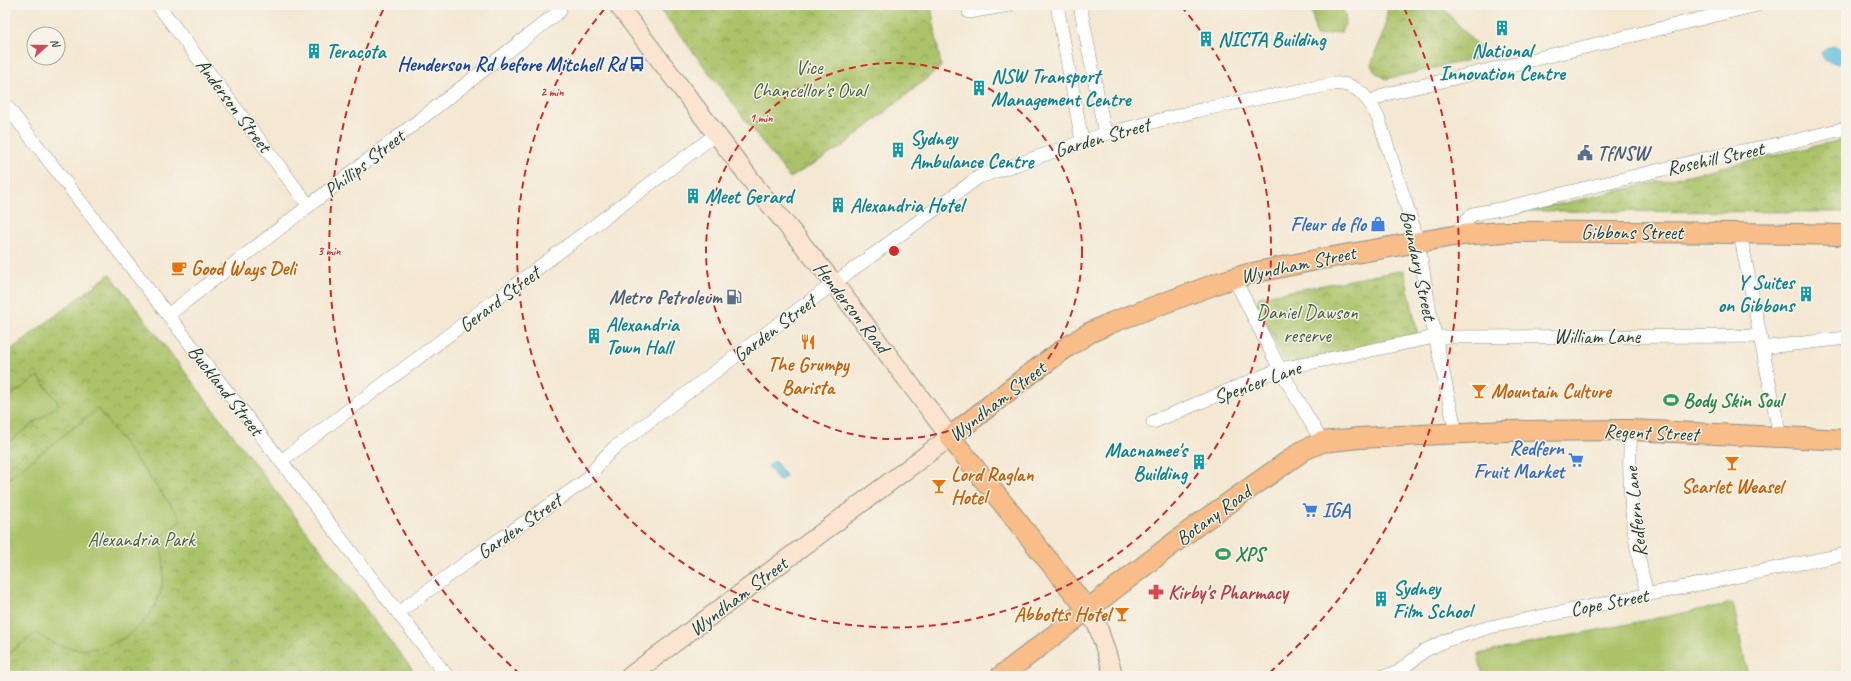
<svg xmlns="http://www.w3.org/2000/svg" width="1851" height="681" font-family="Caveat,sans-serif">
<style>
.park{fill:url(#park-crowns);stroke:#64804e}
.garden{fill:#aac369;stroke:#64804e}
.water{fill:#66c3e4;stroke:#42808c}
.lines{fill:none;stroke-linecap:round;stroke-linejoin:round}
.street-casing{stroke:#8a9284;stroke-width:14}
.secondary-casing{stroke:#8a9284;stroke-width:20}
.primary-casing{stroke:#8a9284;stroke-width:22}
.street{stroke:#fff;stroke-width:13}
.secondary{stroke:#fce5d0;stroke-width:18}
.primary{stroke:#f8bd89;stroke-width:20}
.ring{fill:none;stroke:#d62828;stroke-width:2;stroke-dasharray:7 5}
.labels{text-anchor:middle;stroke-width:3;stroke-linejoin:round;paint-order:stroke}
.culture-label{font-size:20px;font-weight:bold;fill:#0d838f;stroke:#f7f3e8;text-anchor:start}
.transit-label{font-size:20px;font-weight:bold;fill:#164399;stroke:#f7f3e8;text-anchor:end}
.park-label{font-size:20px;fill:#425e41;stroke:#f7f3e8}
.street-label{font-size:20px;fill:#1f3d34;stroke:#f7f3e8}
.service-label{font-size:20px;font-weight:bold;fill:#4e5e75;stroke:#f7f3e8;text-anchor:start}
.shop-label{font-size:20px;font-weight:bold;fill:#366cbe;stroke:#f7f3e8;text-anchor:end}
.food-label{font-size:20px;font-weight:bold;fill:#c56008;stroke:#f7f3e8;text-anchor:start}
.leisure-label{font-size:20px;font-weight:bold;fill:#27864d;stroke:#f7f3e8;text-anchor:start}
.health-label{font-size:20px;font-weight:bold;fill:#be3a42;stroke:#f7f3e8;text-anchor:start}
.centre{fill:#d62828;stroke:#f7f3e8;stroke-width:2}
.ring-label{font-size:12px;text-anchor:middle;font-weight:bold;fill:#d62828;stroke:#f7f3e8;stroke-width:3;stroke-linejoin:round;paint-order:stroke}
</style>
<defs>
<pattern id="park-crowns" width="20" height="18" patternUnits="userSpaceOnUse"><rect width="20" height="18" fill="#aac369"/><path d="M2 6a3 3 0 1 1 6 0M12 15a3 3 0 1 1 6 0" fill="none" stroke="#8aa057"/></pattern>
</defs>
<rect width="100%" height="100%" fill="#f7f3e8"/>
<filter id="ink" filterUnits="userSpaceOnUse"><feTurbulence type="fractalNoise" baseFrequency=".025" numOctaves="2"/><feDisplacementMap in="SourceGraphic" scale="8" xChannelSelector="R" yChannelSelector="G"/><feConvolveMatrix kernelMatrix="1 2 1 2 8 2 1 2 1" color-interpolation-filters="sRGB"/></filter>
<filter id="wash" filterUnits="userSpaceOnUse"><feTurbulence type="fractalNoise" baseFrequency=".012" numOctaves="4" result="noise"/><feDisplacementMap in="SourceGraphic" scale="16" xChannelSelector="R" yChannelSelector="G"/><feGaussianBlur stdDeviation="0.9" result="paint"/><feColorMatrix in="noise" values="0 0 0 0 0 0 0 0 0 0 0 0 0 0 0 0 0 1.4 0 .05"/><feComposite in="paint" operator="in"/></filter>
<g filter="url(#wash)">
<rect width="100%" height="100%" fill="#f4e8d3"/>
<path class="park" d="M657 5H931L941 67 843 146 790 178Z
M1388 5H1440L1487 56 1386 79 1375 72 1371 65 1385 28Z
M1846 139V212L1517 211 1561 204Z
M1404 270 1418 335 1292 364 1284 360 1257 304 1259 297Z
M110 274 417 676H5V354Z"/>
<path class="garden" d="M1311 5H1343L1346 22 1341 32 1316 36Z
M38 376 59 404 5 445V400Z
M98 409 182 520 158 539C187 614 101 681 36 633L7 655 5 652V481Z
M1733 603 1748 676H1483L1478 654Z"/>
<path class="water" d="M1834 46C1842 49 1843 52 1845 60L1839 64 1825 60 1821 53 1826 48Z
M775 461 786 476 779 481 768 466Z"/>
</g>
<g filter="url(#ink)">
<g class="lines">
<defs>
<path id="street" d="M158 5 309 206
M1057 5 1082 141
M1080 5 1105 134
M969 12 1009 5
M1370 102 1386 94 1515 64 1757 5
M5 104 447 676
M1740 233 1780 437
M1453 236 1473 214 1500 209 1717 156 1794 141 1846 128
M1234 278 1280 369 1322 442
M168 315 560 11
M1769 347 1846 338
M1153 422 1280 369 1435 337 1760 336
M1631 430C1627 484 1633 542 1647 594
M281 461 715 135
M398 613 468 561 585 481C595 470 603 457 614 448L769 331 979 177 1105 134 1204 109 1334 84C1358 82 1370 100 1379 120L1418 241 1430 312 1456 433
M1382 676 1397 673 1424 651 1447 640 1490 627 1846 554"/>
<path id="secondary" d="M618 5 767 201 834 283 950 437 630 676
M1087 609 1098 627 1114 676"/>
<path id="primary" d="M1087 609 950 437 1026 377 1067 347 1089 333 1113 322 1221 282 1248 274 1321 259 1453 236C1503 230 1554 232 1604 232 1685 232 1765 233 1846 235
M1001 676 1196 526 1304 450 1322 442 1359 438 1505 431 1631 430 1846 440"/>
</defs>
<use href="#street" class="street-casing"/>
<use href="#secondary" class="secondary-casing"/>
<use href="#primary" class="primary-casing"/>
<use href="#street" class="street"/>
<use href="#secondary" class="secondary"/>
<use href="#primary" class="primary"/>
</g>
</g>
<g class="ring">
<circle cx="894" cy="251" r="188"/>
<path d="M1181 6A377 377 0 1 1 607 6"/>
<path d="M520 674A565 565 0 0 1 384 8M1404 8A565 565 0 0 1 1268 674"/>
</g>
<defs>
<symbol id="building-bare" viewBox="-9 -9 18 18"><path d="M-4-6H4V6H1V3H-1V6H-4ZM-2.5-4.3h1.7v1.8h-1.7ZM.8-4.3h1.7v1.8H.8ZM-2.5-1h1.7V.8h-1.7ZM.8-1h1.7V.8H.8Z" fill="#0f9aa8" stroke="#f7f3e8" stroke-width="2.5" paint-order="stroke"/></symbol>
<symbol id="bus-bare" viewBox="-9 -9 18 18"><path d="M-5-6H5V4H4V6H2V4H-2V6H-4V4H-5ZM-3.5-4V0h7V-4ZM-3.5 1.2v1.5H-2V1.2ZM2 1.2v1.5H3.5V1.2Z" fill="#1a4fb4" stroke="#f7f3e8" stroke-width="2.5" paint-order="stroke"/></symbol>
<symbol id="civic-bare" viewBox="-9 -9 18 18"><path d="M-.6-6.5H3V-4.5H.6V-3L4-1V1h2V6H-6V1h2V-1L-.6-3ZM-1.2 2.5V6h2.4V2.5Z" fill="#5c6f8a" stroke="#f7f3e8" stroke-width="2.5" paint-order="stroke"/></symbol>
<symbol id="shop-bare" viewBox="-9 -9 18 18"><path d="M-5-2.5h2.3a2.7 3.5 0 0 1 5.4 0H5L5.5 6h-11ZM-1.5-2.5h3a1.5 2.3 0 0 0-3 0Z" fill="#3f7fe0" stroke="#f7f3e8" stroke-width="2.5" paint-order="stroke"/></symbol>
<symbol id="cafe-bare" viewBox="-9 -9 18 18"><path d="M-5.5-4.5H6V0H3Q3 3.5 0 3.5H-2.5Q-5.5 3.5-5.5 0ZM3-3.2v2h1.7v-2ZM-6 4.5H4V6H-6Z" fill="#e8710a" stroke="#f7f3e8" stroke-width="2.5" paint-order="stroke"/></symbol>
<symbol id="fuel-bare" viewBox="-9 -9 18 18"><path d="M-5.5-6h7V0h2V4h1.3V-2.5L3-4.5l.8-.8L6-3V5H2.5V1h-1V6h-7ZM-4.2-4.7v3.2H.2V-4.7Z" fill="#5c6f8a" stroke="#f7f3e8" stroke-width="2.5" paint-order="stroke"/></symbol>
<symbol id="restaurant-bare" viewBox="-9 -9 18 18"><path d="M-5-6h1v4h1v-4h1v4h1v-4h1v5L-1.5 .5V6h-2V.5L-5-1ZM5-6V6H3V1.5H1.5Q1.5-4 5-6Z" fill="#e8710a" stroke="#f7f3e8" stroke-width="2.5" paint-order="stroke"/></symbol>
<symbol id="bar-bare" viewBox="-9 -9 18 18"><path d="M-6-5H6L.8 .8V4.5H3.5V6h-7V4.5H-.8V.8Z" fill="#e8710a" stroke="#f7f3e8" stroke-width="2.5" paint-order="stroke"/></symbol>
<symbol id="stadium-bare" viewBox="-9 -9 18 18"><path d="M0-5a6.5 5 0 1 0 0 10a6.5 5 0 1 0 0-10ZM-3.5-1.8h7v3.6h-7Z" fill="#2e9e5b" stroke="#f7f3e8" stroke-width="2.5" paint-order="stroke"/></symbol>
<symbol id="supermarket-bare" viewBox="-9 -9 18 18"><path d="M-6-5.5h2.5l.6 2H6L4.5 2H-2.5L-4.4-4H-6ZM-1.5 3.2a1.3 1.3 0 1 0 .1 0ZM3 3.2a1.3 1.3 0 1 0 .1 0Z" fill="#3f7fe0" stroke="#f7f3e8" stroke-width="2.5" paint-order="stroke"/></symbol>
<symbol id="pharmacy-bare" viewBox="-9 -9 18 18"><path d="M-2-6h4v4h4v4h-4v4h-4v-4h-4v-4h4Z" fill="#e0444e" stroke="#f7f3e8" stroke-width="2.5" paint-order="stroke"/></symbol>
</defs>
<g fill-rule="evenodd">
<use href="#building-bare" x="1491" y="17" width="22" height="22"/>
<use href="#building-bare" x="1195" y="28" width="22" height="22"/>
<use href="#building-bare" x="303" y="40" width="22" height="22"/>
<use href="#bus-bare" x="626" y="53" width="22" height="22"/>
<use href="#building-bare" x="968" y="77" width="22" height="22"/>
<use href="#building-bare" x="887" y="139" width="22" height="22"/>
<use href="#civic-bare" x="1574" y="142" width="22" height="22"/>
<use href="#building-bare" x="682" y="185" width="22" height="22"/>
<use href="#building-bare" x="827" y="194" width="22" height="22"/>
<use href="#shop-bare" x="1367" y="213" width="22" height="22"/>
<use href="#cafe-bare" x="168" y="257" width="22" height="22"/>
<use href="#building-bare" x="1795" y="283" width="22" height="22"/>
<use href="#fuel-bare" x="723" y="286" width="22" height="22"/>
<use href="#building-bare" x="583" y="325" width="22" height="22"/>
<use href="#restaurant-bare" x="797" y="331" width="22" height="22"/>
<use href="#bar-bare" x="1468" y="380" width="22" height="22"/>
<use href="#stadium-bare" x="1660" y="389" width="22" height="22"/>
<use href="#supermarket-bare" x="1565" y="449" width="22" height="22"/>
<use href="#building-bare" x="1188" y="451" width="22" height="22"/>
<use href="#bar-bare" x="1721" y="452" width="22" height="22"/>
<use href="#bar-bare" x="928" y="475" width="22" height="22"/>
<use href="#supermarket-bare" x="1299" y="499" width="22" height="22"/>
<use href="#stadium-bare" x="1212" y="543" width="22" height="22"/>
<use href="#pharmacy-bare" x="1145" y="581" width="22" height="22"/>
<use href="#building-bare" x="1370" y="588" width="22" height="22"/>
<use href="#bar-bare" x="1111" y="603" width="22" height="22"/>
</g>
<g class="labels">
<g class="culture-label">
<text x="1218" y="46">NICTA Building</text>
<text x="1502" y="57" text-anchor="middle">National<tspan x="1502" dy="23">Innovation Centre</tspan></text>
<text x="326" y="58">Teracota</text>
<text x="991" y="83">NSW Transport<tspan x="991" dy="23">Management Centre</tspan></text>
<text x="910" y="145">Sydney<tspan x="910" dy="23">Ambulance Centre</tspan></text>
<text x="705" y="203">Meet Gerard</text>
<text x="850" y="212">Alexandria Hotel</text>
<text x="1794" y="289" text-anchor="end">Y Suites<tspan x="1794" dy="23">on Gibbons</tspan></text>
<text x="606" y="331">Alexandria<tspan x="606" dy="23">Town Hall</tspan></text>
<text x="1187" y="457" text-anchor="end">Macnamee's<tspan x="1187" dy="23">Building</tspan></text>
<text x="1393" y="595">Sydney<tspan x="1393" dy="23">Film School</tspan></text>
</g>
<g class="transit-label">
<text x="625" y="71">Henderson Rd before Mitchell Rd</text>
</g>
<g class="park-label">
<text x="809" y="74">Vice<tspan x="809" dy="23">Chancellor's Oval</tspan></text>
<text x="1307" y="319">Daniel Dawson<tspan x="1307" dy="23">reserve</tspan></text>
<text x="141" y="546">Alexandria Park</text>
</g>
<g class="street-label">
<text transform="translate(234 105) rotate(53)" y="7">Anderson Street</text>
<text transform="translate(1102 137) rotate(-16)" y="7">Garden Street</text>
<text transform="translate(1715 158) rotate(-12)" y="7">Rosehill Street</text>
<text transform="translate(364 163) rotate(-38)" y="7">Phillips Street</text>
<text x="1632" y="239">Gibbons Street</text>
<text transform="translate(1298 264) rotate(-12)" y="7">Wyndham Street</text>
<text transform="translate(1419 265) rotate(78)" y="7">Boundary Street</text>
<text transform="translate(499 299) rotate(-37)" y="7">Gerard Street</text>
<text transform="translate(852 307) rotate(52)" y="7">Henderson Road</text>
<text transform="translate(774 328) rotate(-37)" y="7">Garden Street</text>
<text x="1597" y="343">William Lane</text>
<text transform="translate(1257 382) rotate(-20)" y="7">Spencer Lane</text>
<text transform="translate(226 390) rotate(52)" y="7">Buckland Street</text>
<text transform="translate(997 401) rotate(-38)" y="7">Wyndham Street</text>
<text transform="translate(1651 432) rotate(2)" y="7">Regent Street</text>
<text transform="translate(1635 512) rotate(-96)" y="7">Redfern Lane</text>
<text transform="translate(1213 515) rotate(-36)" y="7">Botany Road</text>
<text transform="translate(519 526) rotate(-35)" y="7">Garden Street</text>
<text transform="translate(738 596) rotate(-37)" y="7">Wyndham Street</text>
<text transform="translate(1609 602) rotate(-11)" y="7">Cope Street</text>
</g>
<g class="service-label">
<text x="1597" y="160">TfNSW</text>
<text x="722" y="304" text-anchor="end">Metro Petroleum</text>
</g>
<g class="shop-label">
<text x="1366" y="231">Fleur de flo</text>
<text x="1564" y="455">Redfern<tspan x="1564" dy="23">Fruit Market</tspan></text>
<text x="1322" y="517" text-anchor="start">IGA</text>
</g>
<g class="food-label">
<text x="191" y="275">Good Ways Deli</text>
<text x="808" y="371" text-anchor="middle">The Grumpy<tspan x="808" dy="23">Barista</tspan></text>
<text x="1491" y="398">Mountain Culture</text>
<text x="951" y="481">Lord Raglan<tspan x="951" dy="23">Hotel</tspan></text>
<text x="1732" y="493" text-anchor="middle">Scarlet Weasel</text>
<text x="1110" y="621" text-anchor="end">Abbotts Hotel</text>
</g>
<g class="leisure-label">
<text x="1683" y="407">Body Skin Soul</text>
<text x="1235" y="561">XPS</text>
</g>
<g class="health-label">
<text x="1168" y="599">Kirby's Pharmacy</text>
</g>
</g>
<circle cx="894" cy="251" r="6" class="centre"/>
<g class="ring-label">
<text x="552" y="96">2 min</text>
<text x="761" y="122">1 min</text>
<text x="329" y="255">3 min</text>
</g>
<rect width="1851" height="681" fill="none" stroke="#f7f3e8" stroke-width="20"/>
<g transform="translate(46 46) rotate(69)"><circle r="19" fill="#f7f3e8" stroke="#a1aaa0"/>
<path d="M0-3L7 15L0 10L-7 15Z" fill="#d1495b"/>
<text y="-6" font-size="11" font-weight="bold" text-anchor="middle" fill="#1f3d34">N</text>
</g>
</svg>
